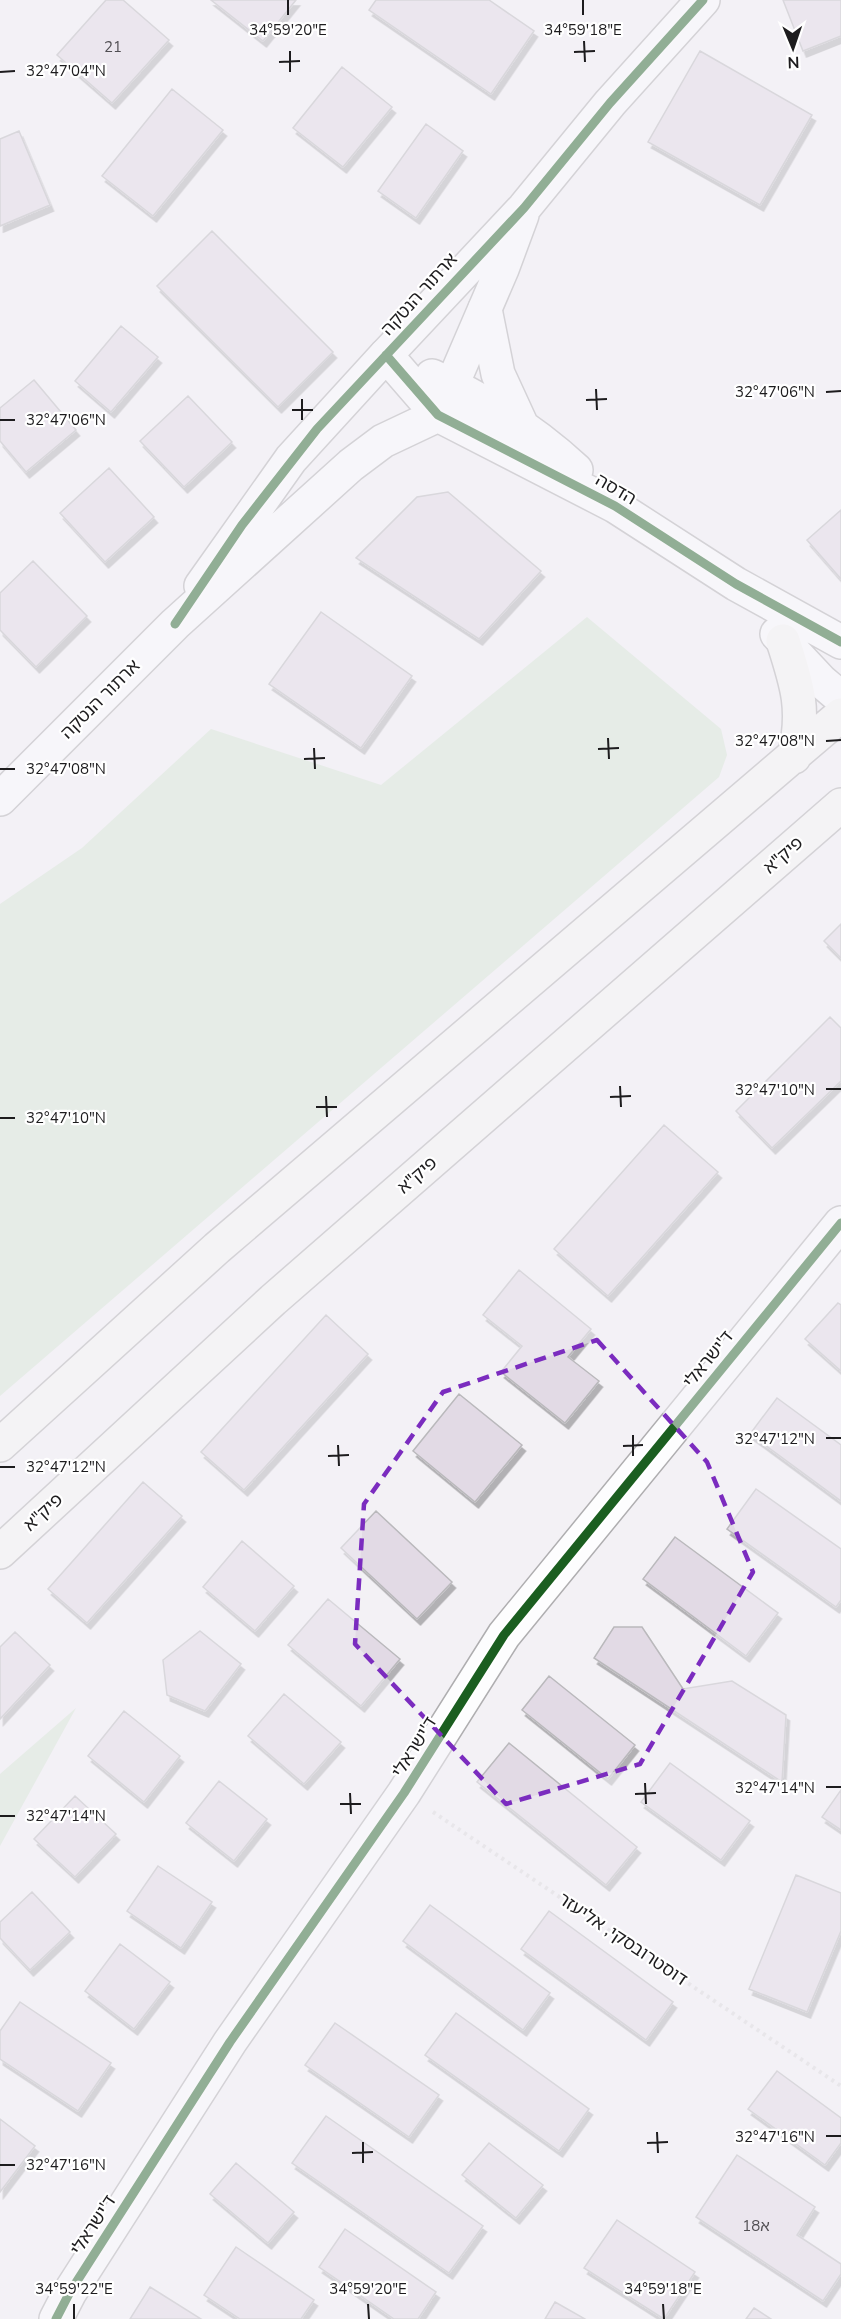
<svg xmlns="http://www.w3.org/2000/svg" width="841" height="2319" font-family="'Nunito Sans','Noto Sans Hebrew',sans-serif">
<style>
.green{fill:#d7e6d5}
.building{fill:#e2dae5;stroke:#bab9bc;stroke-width:1.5;filter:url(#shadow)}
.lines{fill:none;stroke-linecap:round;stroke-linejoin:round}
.minor-casing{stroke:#afaeb0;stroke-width:36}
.tertiary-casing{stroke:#afaeb0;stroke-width:36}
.secondary-casing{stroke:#afaeb0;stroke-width:36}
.path{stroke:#dbdadc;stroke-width:4;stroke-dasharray:3 4.5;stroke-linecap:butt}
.minor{stroke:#fdfdfe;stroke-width:33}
.tertiary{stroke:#fdfdfe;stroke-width:33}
.secondary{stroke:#f7f5f3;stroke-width:33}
.cycleway-casing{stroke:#fff;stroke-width:13}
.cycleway{stroke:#1b5e20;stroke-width:9}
.marked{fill:none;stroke:#7b2cbf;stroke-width:4.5;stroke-dasharray:12 8;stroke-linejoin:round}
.ticks{fill:none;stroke:#1d1c1e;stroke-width:2}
.labels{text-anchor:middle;stroke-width:4.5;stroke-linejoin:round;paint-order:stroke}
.number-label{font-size:15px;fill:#504e52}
.street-label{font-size:18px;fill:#1d1c1e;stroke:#fff}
.ticks-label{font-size:15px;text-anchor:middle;fill:#1d1c1e;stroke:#fff;stroke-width:4.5;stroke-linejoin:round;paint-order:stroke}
</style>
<defs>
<filter id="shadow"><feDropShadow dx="3.5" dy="6" stdDeviation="0" flood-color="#0004"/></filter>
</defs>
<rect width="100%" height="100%" fill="#f3f1f5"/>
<path class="green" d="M587 617 721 729 727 755 719 777 0 1396V904L82 848 211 729 381 785Z
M76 1708 0 1846V1774Z"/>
<path class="building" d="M106 0H123L169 40 112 103 57 55Z
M211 0H296L263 41Z
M376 0H489L534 31 491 94 369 10Z
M783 0H841V36L803 51Z
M700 51 812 115 760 205 648 142Z
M342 67 392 107 343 167 293 128Z
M172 89 223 130 153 216 102 176Z
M426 124 463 151 416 218 378 191Z
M19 131 50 205 0 226V139Z
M212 231 333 352 278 407 157 286Z
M121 326 158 357 111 412 75 381Z
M34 380 76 430 26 472 0 441V408Z
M188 396 232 442 184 487 140 441Z
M109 468 154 517 105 562 60 513Z
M448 492 541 571 479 639 356 558 417 497Z
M841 510V579L807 540Z
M33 561 87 616 36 667 0 630V593Z
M321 612 412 676 361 748 269 684Z
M841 924V958L824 941Z
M830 1017 841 1028V1081L772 1148 736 1111Z
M664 1125 718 1172 608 1296 554 1249Z
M519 1270 591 1329 568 1357 599 1381 565 1423 501 1372 522 1346 483 1315Z
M838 1303 841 1305V1371L805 1339Z
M326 1315 368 1354 244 1490 201 1452Z
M459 1394 522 1445 475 1502 413 1451Z
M777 1398 841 1445V1501L750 1434Z
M143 1482 182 1516 87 1623 48 1589Z
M756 1489 841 1549V1600L836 1607 727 1529Z
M376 1511 452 1582 417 1619 341 1548Z
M675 1537 778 1613 746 1656 643 1579Z
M242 1541 294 1586 255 1631 203 1587Z
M328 1599 400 1659 361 1706 288 1645Z
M614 1627H642L683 1689 732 1681 786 1715 782 1782 594 1658Z
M200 1631 241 1664 205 1711 167 1695 163 1660Z
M15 1632 50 1665 0 1719V1647Z
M549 1676 635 1745 608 1779 522 1710Z
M284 1694 341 1742 304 1784 248 1736Z
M124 1711 180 1756 144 1802 88 1756Z
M509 1743 637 1847 606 1885 477 1782Z
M670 1763 750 1821 721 1860 641 1802Z
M219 1781 267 1819 234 1861 186 1823Z
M841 1790V1830L822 1817Z
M75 1796 116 1834 75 1877 34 1839Z
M158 1866 212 1902 181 1948 127 1911Z
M796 1875 841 1893V1931L807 2012 749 1989Z
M32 1892 70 1932 30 1970 0 1938V1922Z
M430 1905 550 1993 523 2030 403 1941Z
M549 1911 673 2002 646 2040 521 1949Z
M120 1944 170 1982 134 2029 85 1991Z
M20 2002 111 2063 78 2111 0 2059V2031Z
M456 2013 589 2109 559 2151 425 2055Z
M335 2023 439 2095 409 2137 305 2065Z
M777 2071 841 2118V2143L825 2165 748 2109Z
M326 2116 483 2226 449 2273 292 2163Z
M0 2119 35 2146 0 2192Z
M489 2143 543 2185 516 2218 462 2175Z
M737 2155 815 2207 797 2235 841 2264V2274L823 2301 696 2217Z
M236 2163 294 2212 268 2243 210 2194Z
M617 2220 695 2272 664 2319 584 2268Z
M345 2229 436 2292 418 2319H394L319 2267Z
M236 2247 314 2300 301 2319H240L204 2295Z
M150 2287 201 2319H130Z
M555 2302 585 2319H545Z
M754 2308 771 2319H746Z"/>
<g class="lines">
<defs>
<path id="minor" d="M386 355 524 208 610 103 703 0
M452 385 502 269 522 215
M56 2319 70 2292 230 2042 404 1793 504 1635 841 1223"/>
<path id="tertiary" d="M485 309 498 374 521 424
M386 355 438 415 615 506 736 584 841 642
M432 376C485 400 533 430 576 470
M201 586 291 459 386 355
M777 634 821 681 841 698
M0 799 175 624 351 465 383 441 438 415 452 385"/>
<path id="secondary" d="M783 641C797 684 806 711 794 757
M0 1445 217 1248 841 715
M0 1552 273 1300 841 805"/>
</defs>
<use href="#minor" class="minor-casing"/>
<use href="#tertiary" class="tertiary-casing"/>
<use href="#secondary" class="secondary-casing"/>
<path class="path" d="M433 1812 841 2086"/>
<use href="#minor" class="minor"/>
<use href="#tertiary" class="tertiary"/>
<use href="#secondary" class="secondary"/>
<defs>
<path id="cycleway" d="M386 355 438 415 615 506 736 584 841 642
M175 624 242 525 317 429 524 208 610 103 703 0
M56 2319 70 2292 230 2042 404 1793 504 1635 841 1223"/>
</defs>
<use href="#cycleway" class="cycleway-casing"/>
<use href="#cycleway" class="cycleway"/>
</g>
<path d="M0 0H841V2319H0ZM597 1340 707 1462 753 1572 640 1764 506 1804 355 1644 364 1504 443 1392Z" fill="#f3f1f5" fill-opacity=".55" fill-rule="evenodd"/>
<path class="marked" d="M597 1340 707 1462 753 1572 640 1764 506 1804 355 1644 364 1504 443 1392Z"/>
<path class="ticks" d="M288 0V15M583 0V15M584 41 585 62M290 51V72M574 52 595 51M279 62 300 61M0 72 15 71M596 389 597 410M826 392 841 391M302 399V420M586 400 607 399M292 410H313M0 420H15M608 738 609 759M826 741 841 740M314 748 315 769M598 749 619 748M304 759 325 758M0 769H15M620 1086 621 1107M826 1089H841M326 1096 327 1117M610 1097 631 1096M316 1107H337M0 1118H15M633 1435V1456M826 1438H841M338 1445 339 1466M623 1446 643 1445M328 1456 349 1455M0 1467H15M645 1783 646 1804M826 1787H841M350 1793 351 1814M635 1794 656 1793M340 1804H361M0 1816H15M657 2132 658 2153M826 2136H841M363 2142V2163M647 2143 668 2142M352 2153 373 2152M0 2165H15M74 2304V2319M368 2304 369 2319M663 2304 664 2319"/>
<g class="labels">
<g class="number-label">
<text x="113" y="52">21</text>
<text x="756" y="2231">18א</text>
</g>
<g class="street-label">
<text transform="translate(419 294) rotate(-48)" y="6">ארתור הנטקה</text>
<text transform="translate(616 489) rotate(30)" y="6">הדסה</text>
<text transform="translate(100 699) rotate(-45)" y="6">ארתור הנטקה</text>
<text transform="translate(783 855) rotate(-41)" y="6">פיק"א</text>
<text transform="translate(417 1175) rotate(-41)" y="6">פיק"א</text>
<text transform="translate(708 1359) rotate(-51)" y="6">ד'ישראלי</text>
<text transform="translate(43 1512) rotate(-43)" y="6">פיק"א</text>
<text transform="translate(414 1747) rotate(-58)" y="6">ד'ישראלי</text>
<text transform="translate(623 1939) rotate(34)" y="6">דוסטרובסקי, אליעזר</text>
<text transform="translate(93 2225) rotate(-57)" y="6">ד'ישראלי</text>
</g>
</g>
<g class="ticks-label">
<text x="288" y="35">34°59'20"E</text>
<text x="583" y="35">34°59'18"E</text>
<text x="66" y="76">32°47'04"N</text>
<text x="775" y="397">32°47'06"N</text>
<text x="66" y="425">32°47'06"N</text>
<text x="775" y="746">32°47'08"N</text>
<text x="66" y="774">32°47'08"N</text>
<text x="775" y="1095">32°47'10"N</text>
<text x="66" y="1123">32°47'10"N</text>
<text x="775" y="1444">32°47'12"N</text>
<text x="66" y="1472">32°47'12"N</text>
<text x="775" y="1793">32°47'14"N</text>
<text x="66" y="1821">32°47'14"N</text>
<text x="775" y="2142">32°47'16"N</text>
<text x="66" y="2170">32°47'16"N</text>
<text x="74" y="2294">34°59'22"E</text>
<text x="368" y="2294">34°59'20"E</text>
<text x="663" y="2294">34°59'18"E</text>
</g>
<g transform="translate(793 48) rotate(178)" stroke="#ffffff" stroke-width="4.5" paint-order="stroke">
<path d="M0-4.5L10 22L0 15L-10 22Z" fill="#1d1c1e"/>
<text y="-9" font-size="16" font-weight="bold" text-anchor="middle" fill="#1d1c1e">N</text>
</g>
</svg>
